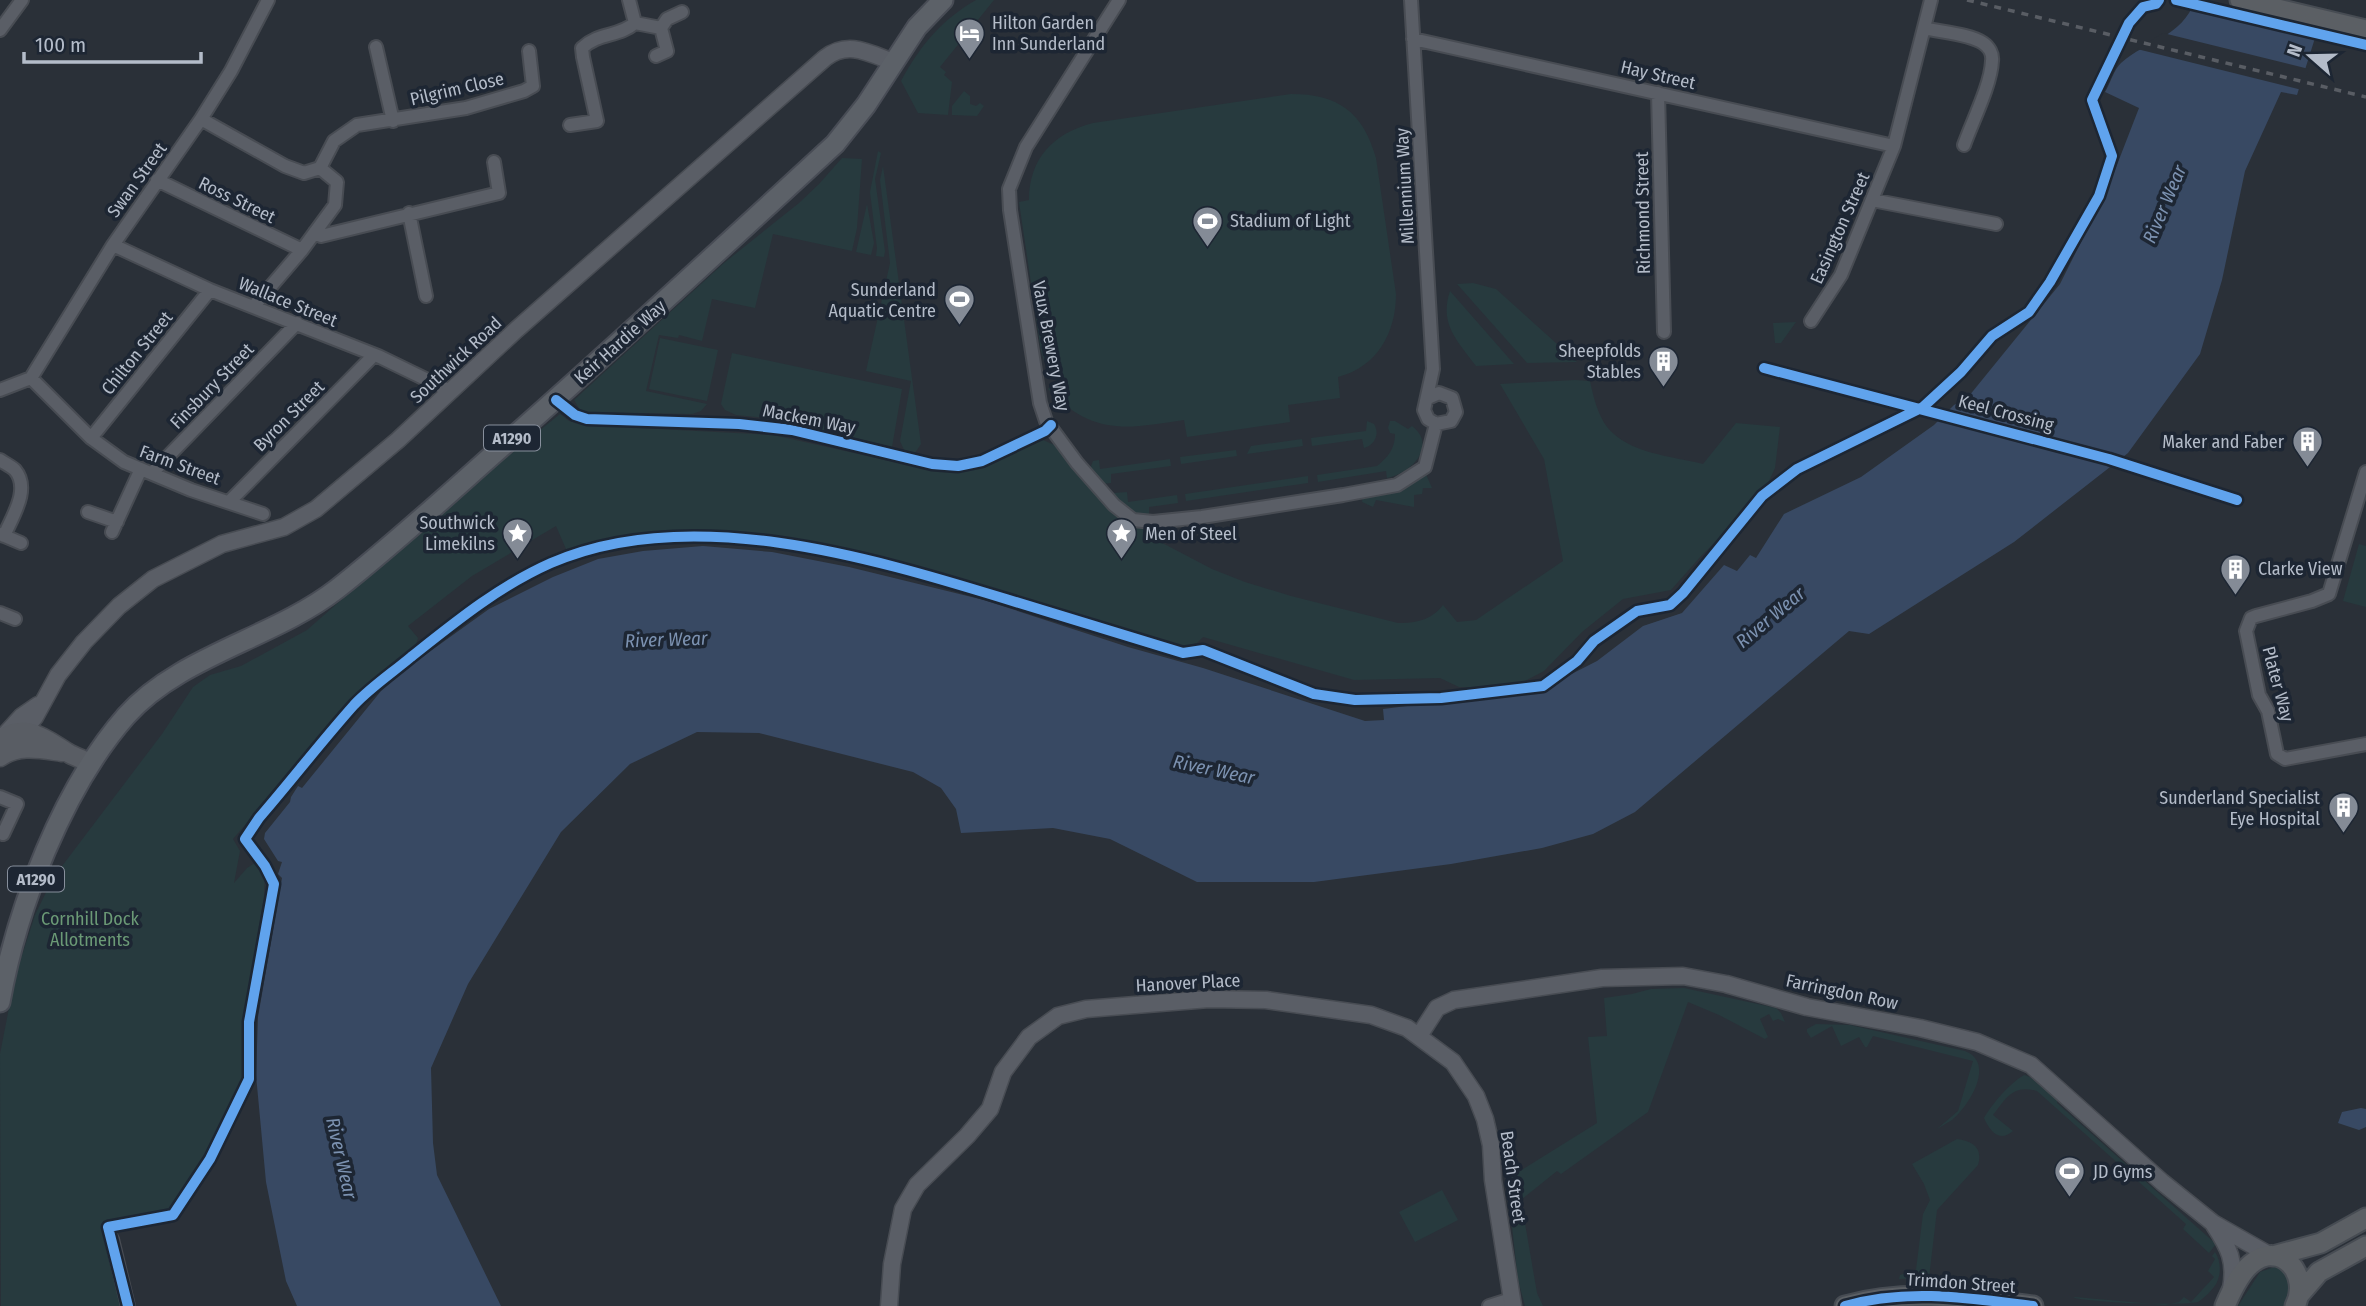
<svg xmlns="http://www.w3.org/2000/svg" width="2366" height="1306" font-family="'Fira Sans Condensed',sans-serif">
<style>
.green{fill:#273a3e}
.water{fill:#384963}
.pier{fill:#2a3038}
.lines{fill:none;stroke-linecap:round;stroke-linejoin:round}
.minor-casing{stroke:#484c53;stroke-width:16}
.tertiary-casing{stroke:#484c53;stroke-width:19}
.secondary-casing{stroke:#484c53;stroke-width:21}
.primary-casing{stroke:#484c55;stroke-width:23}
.trunk-casing{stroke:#474c53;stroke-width:23}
.minor{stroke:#5a5e66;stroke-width:12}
.tertiary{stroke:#5a5e66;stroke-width:16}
.secondary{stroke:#595d64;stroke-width:18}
.primary{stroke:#5c6168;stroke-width:19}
.trunk{stroke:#5b5f64;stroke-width:19}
.rail{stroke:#595d64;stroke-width:3.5;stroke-dasharray:7 7;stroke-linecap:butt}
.cycleway-casing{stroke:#1d2633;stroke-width:15}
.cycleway{stroke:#60a3ed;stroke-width:10}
.labels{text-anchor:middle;stroke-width:7;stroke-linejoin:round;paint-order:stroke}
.shield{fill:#1d2633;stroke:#878f9c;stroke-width:2}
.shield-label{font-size:16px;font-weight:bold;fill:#b4bcc9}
.poi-label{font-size:18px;fill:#b4bcc9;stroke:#1d2633;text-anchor:start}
.street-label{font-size:18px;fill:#b4bcc9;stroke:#1d2633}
.park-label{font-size:18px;fill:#6b9a76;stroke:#1d2633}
.water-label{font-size:19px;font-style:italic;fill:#7c92b1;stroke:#1d2633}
</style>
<rect width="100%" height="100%" fill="#2a3038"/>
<path class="green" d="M976 0H994L940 67 946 72 944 75 952 82 948 115 918 113 901 81C920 46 941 20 976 0Z
M964 91 970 96V104L976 106 980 103 984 106 977 116 952 115V106Z
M1291 94C1338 94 1363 112 1376 158L1396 294C1396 333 1377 367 1338 377L1340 398 1288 405 1290 422 1187 437 1184 420C1125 429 1093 436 1048 389L1056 380 1044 361 1041 351 1019 202 1029 200C1029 158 1054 133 1093 123Z
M878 151 881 153 875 179 885 251 884 257 876 256 877 248 870 192Z
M842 158 862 159 857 228 852 251 773 234 755 308 712 299 702 341 679 335 678 338 659 335 646 391 707 404 701 411 692 414 587 412 580 410 574 400 724 263 799 203 819 184Z
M883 166 921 444 915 453 904 450 900 441 911 381 866 371 890 263 880 180Z
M867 204 874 243 871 255 856 252Z
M1473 283 1496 289 1577 362 1527 363 1457 284Z
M1450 291 1514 364 1476 366C1457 340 1439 324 1450 291Z
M1796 322 1781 343H1775L1773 323Z
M660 338 718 350 707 401 649 389Z
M732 353 902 389 892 447 777 419 736 415 725 410 721 404Z
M1575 380 1590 381C1593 396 1598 415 1607 427 1629 454 1672 456 1703 464L1736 423 1780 427 1775 468 1762 496 1702 555 1671 590 1623 599 1582 632 1544 671 1521 683 1486 688 1459 687 1440 678 1354 680 1203 637 1197 643 1183 647 932 573 771 537 669 532 623 537 566 549 556 526 472 576 408 626 418 638 415 647 355 696 233 839 240 851 234 883 247 868 255 863 265 874 264 896 242 1028V1064L249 1079 210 1159 173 1215 109 1227 128 1306H1L0 1054 15 977 35 915 53 878 162 734 193 687 210 675 241 666 307 630 471 486 560 414 569 421 582 425 773 435 899 463 963 471 986 464 1043 440 1059 447 1102 500 1116 514 1129 523 1151 529 1149 536 1212 569 1245 582 1291 596 1398 623C1415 624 1433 619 1443 605L1457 622 1476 620 1563 561 1544 459 1500 384Z
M1367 421 1374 424C1380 434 1375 445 1364 448L1362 439 1312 446 1311 438 1366 431Z
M1390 421H1395L1408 429 1412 426C1438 446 1411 473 1387 478L1386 471 1318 482 1317 475 1377 466C1388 457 1395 449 1395 434L1390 433 1388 428Z
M1302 439 1303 446 1247 454 1251 446Z
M1236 450 1237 456 1181 464 1180 457Z
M1170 459 1171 466 1111 474V483L1101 484 1090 469 1093 461 1099 460 1100 469Z
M1425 472 1432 488H1423L1422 494 1414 495V507L1376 500 1373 507 1362 502 1363 495 1395 491 1410 485V482Z
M1308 476V483L1186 501 1185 494Z
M1127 492 1128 502 1177 495 1178 503 1149 507V517H1138L1112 498 1114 493Z
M2359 544 2366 546V607L2343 601Z
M1684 988 1776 1008 1781 1013 1785 1022 1778 1019 1773 1021 1769 1014 1760 1019 1768 1037 1765 1039 1719 1015 1688 1002 1648 1112 1561 1174 1557 1171 1521 1200 1537 1293 1543 1306H1525L1518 1280 1507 1182 1515 1174 1597 1123 1588 1037 1607 1036 1604 998 1632 994 1651 989Z
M1816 1024 1850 1025 1965 1051C1996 1063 1969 1106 1952 1120 1947 1123 1942 1126 1937 1129L1958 1111 1973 1061 1873 1036 1867 1047H1865L1859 1037 1841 1046 1832 1026 1811 1038 1807 1032V1029Z
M2024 1075 2030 1077 2057 1099V1103L2216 1244 2209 1253 2183 1229 2186 1224 2037 1091C2013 1084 2006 1098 1993 1115L2013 1131C1999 1143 1990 1131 1984 1118 1992 1104 2010 1083 2024 1075Z
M1957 1139C1973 1141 1983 1148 1978 1165L1937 1210 1929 1278 1899 1279 1900 1275 1916 1270 1923 1214 1930 1200 1924 1184 1912 1164Z
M1442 1190 1458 1220 1415 1242 1399 1212Z
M2215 1252C2221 1261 2221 1273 2217 1282 2214 1289 2204 1298 2198 1302 2176 1306 2100 1303 2074 1298L2075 1297 2165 1305 2179 1302 2184 1297 2191 1302 2214 1277 2208 1271 2215 1259 2212 1256Z
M2274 1267 2279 1268 2289 1275 2291 1295 2285 1306H2238L2260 1272Z"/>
<path class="water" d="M2195 0H2327L2297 95 2281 92 2245 171 2222 280 2200 354 2128 453 2014 542 1869 634 1849 631 1635 812 1593 834 1542 848 1451 864 1314 882H1197L1110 839 1053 828 961 833 956 809 941 788 913 772 759 733 697 732 630 764 561 832 468 984 431 1068 433 1143 437 1175 501 1306H297L286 1281 266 1182 256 1075 258 1017 282 878 278 874 282 862 278 861 264 839 265 833 290 802 291 797 298 786 302 788 381 691 418 660 489 609 553 577 598 559 643 551 703 546 772 552 849 567 984 600 1128 647 1203 668 1365 721 1384 720 1383 709 1542 689 1597 661 1643 626 1682 613 1724 565 1737 571 1750 555 1756 558 1784 514 1861 477 1934 425 1954 405 1969 396 2060 284 2108 188 2139 108 2105 92C2110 84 2114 69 2121 63 2148 39 2182 38 2195 0Z
M2361 1108 2366 1109V1127L2359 1130 2338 1123 2342 1112Z"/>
<path class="pier" d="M2191 0H2330L2318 39 2188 8Z
M2163 33 2309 69 2302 90 2137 49Z"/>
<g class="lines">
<defs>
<path id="minor" d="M1119 0 1026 147 1009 189 1010 210 1040 403 1046 421 1077 463 1114 505 1133 520 1153 522 1202 517 1343 495 1397 485 1425 467 1436 424
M1411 0 1433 369 1424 410 1428 419 1436 424 1451 421 1456 412 1452 398 1439 393 1428 398
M635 23 661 28
M661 28 667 19 682 12
M1924 28C1940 32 1970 34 1983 43 1989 47 1993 54 1992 61 1991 85 1972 122 1964 145
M0 30 22 0
M1413 39 1894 146
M376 47 393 121
M656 56 667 51 661 28
M1658 93 1664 332
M201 119 285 166 304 173 320 168 337 182 335 205 302 250 254 306
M570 125 597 121 583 57 582 48C599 32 619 37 635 23L629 0
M320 168 334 141 357 125 466 108 524 91 533 86 529 51
M157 180 302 250
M1872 200 1996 224
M409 213 426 296
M315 232 321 236 499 193 494 162
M113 245 210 290 378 356 450 391
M1811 321 1841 275 1894 146 1931 0
M31 378 113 245 201 119 231 71 268 0
M31 378 91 438 124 462 191 490 263 514
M0 390 31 378
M91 438 210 290
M0 460C4 463 11 466 15 470 31 489 12 517 4 536
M2366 472 2329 594 2312 601 2256 616 2251 618 2246 631 2259 695 2268 711 2277 754 2285 759 2366 744
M152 473 297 323
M230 501 374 355
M88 512 117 522
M112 532 140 471
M0 534 21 543
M0 613 15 619
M0 797 17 804 3 834
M112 1239 128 1306
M1489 1306 1511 1299"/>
<path id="tertiary" d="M2 738 22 716 38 705
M17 739 35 717 58 675 84 642 119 606 153 579 222 544 284 527 316 509 398 440 516 330 825 58C848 40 869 53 893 62
M1419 1036 1437 1008 1454 1000 1602 978 1683 976 1726 984 1807 1007 1920 1028 1977 1042 2031 1065 2162 1182 2213 1223 2271 1256
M2214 1225C2229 1248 2236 1261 2231 1289
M889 1306 892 1264 903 1209 917 1185 967 1136 990 1109 1003 1072 1029 1037 1058 1016 1086 1009 1209 999 1266 1000 1371 1015 1407 1028 1453 1062 1476 1096 1485 1119 1491 1145 1493 1180 1513 1306"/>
<path id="secondary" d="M0 740C26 720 48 741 70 754 76 757 84 760 90 763
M0 757C19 744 40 749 62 752"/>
<path id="primary" d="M0 1002C17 907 63 788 126 716 179 656 274 638 337 589 392 546 444 498 496 452 611 351 723 247 835 144L866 105 917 27 943 0"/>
<path id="trunk" d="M2240 0 2366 30
M2273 1256 2321 1243 2366 1218
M2300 1294 2319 1272 2366 1246
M1845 1306C1907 1288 1969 1298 2033 1306
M2225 1306C2231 1292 2239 1274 2251 1264 2281 1239 2311 1275 2295 1306"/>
</defs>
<use href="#minor" class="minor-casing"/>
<use href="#tertiary" class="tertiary-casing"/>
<use href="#secondary" class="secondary-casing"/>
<use href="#primary" class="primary-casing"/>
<use href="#trunk" class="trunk-casing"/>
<use href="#minor" class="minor"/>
<use href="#tertiary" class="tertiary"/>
<use href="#secondary" class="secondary"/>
<use href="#primary" class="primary"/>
<use href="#trunk" class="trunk"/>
<path class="rail" d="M1967 0 2366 97"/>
<defs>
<path id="cycleway" d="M2176 0 2366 45
M1764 368 2109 459 2237 500
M556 400 575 415 587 419 739 424 792 430 932 464 958 466 982 461 1045 431 1051 425
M128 1306 108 1227 173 1215 210 1159 249 1079V1022L274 884 265 866 245 839 259 818C291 781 321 742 354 705 371 687 392 673 411 657 455 622 499 586 551 563 689 503 869 557 1006 599 1065 617 1124 635 1183 653L1203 650 1314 694 1355 700 1441 698 1543 686 1577 661 1594 641 1637 611 1670 605 1683 593 1762 496 1797 469 1923 407 1961 372 1992 336 2029 312 2050 282 2099 196 2112 156 2092 100 2129 23 2143 7 2156 4 2159 0
M1845 1306C1907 1288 1969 1298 2033 1306"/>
</defs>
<use href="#cycleway" class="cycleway-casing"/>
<use href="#cycleway" class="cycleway"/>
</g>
<defs>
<symbol id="hotel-pin" viewBox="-11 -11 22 30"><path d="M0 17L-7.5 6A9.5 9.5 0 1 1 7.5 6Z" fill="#848b96" stroke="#1d2633"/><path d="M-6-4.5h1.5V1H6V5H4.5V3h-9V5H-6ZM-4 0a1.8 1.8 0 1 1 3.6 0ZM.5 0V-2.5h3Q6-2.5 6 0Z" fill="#fff"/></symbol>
<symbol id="stadium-pin" viewBox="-11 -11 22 30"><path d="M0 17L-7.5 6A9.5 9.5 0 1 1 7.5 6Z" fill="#848b96" stroke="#1d2633"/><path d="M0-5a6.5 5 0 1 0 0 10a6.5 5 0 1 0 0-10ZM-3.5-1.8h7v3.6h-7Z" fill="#fff"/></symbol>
<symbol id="building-pin" viewBox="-11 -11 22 30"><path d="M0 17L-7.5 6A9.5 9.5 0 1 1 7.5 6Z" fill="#848b96" stroke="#1d2633"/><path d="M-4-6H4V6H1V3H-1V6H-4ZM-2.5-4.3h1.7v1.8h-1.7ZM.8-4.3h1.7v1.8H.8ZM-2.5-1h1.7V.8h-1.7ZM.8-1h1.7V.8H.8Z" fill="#fff"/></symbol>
<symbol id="sight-pin" viewBox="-11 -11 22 30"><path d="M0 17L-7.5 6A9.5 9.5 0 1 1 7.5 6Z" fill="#848b96" stroke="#1d2633"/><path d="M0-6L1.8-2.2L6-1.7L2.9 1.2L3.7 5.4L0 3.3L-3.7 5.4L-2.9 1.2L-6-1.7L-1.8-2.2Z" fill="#fff"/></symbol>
</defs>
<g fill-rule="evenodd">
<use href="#hotel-pin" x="952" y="16" width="35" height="47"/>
<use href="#stadium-pin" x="1190" y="204" width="35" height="47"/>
<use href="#stadium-pin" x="942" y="282" width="35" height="47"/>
<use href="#building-pin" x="1646" y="344" width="35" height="47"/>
<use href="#building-pin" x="2290" y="424" width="35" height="47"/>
<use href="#sight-pin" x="500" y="516" width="35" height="47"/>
<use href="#sight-pin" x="1104" y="516" width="35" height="47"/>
<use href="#building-pin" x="2218" y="552" width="35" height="47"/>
<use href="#building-pin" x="2326" y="790" width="35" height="47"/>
<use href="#stadium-pin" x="2052" y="1154" width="35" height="47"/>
</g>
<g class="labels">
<g class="shield">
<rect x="484" y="425.5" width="56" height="25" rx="5"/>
<rect x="8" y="866.5" width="56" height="25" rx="5"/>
</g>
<g class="shield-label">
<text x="512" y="444">A1290</text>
<text x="36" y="885">A1290</text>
</g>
<g class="poi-label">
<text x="992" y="29">Hilton Garden<tspan x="992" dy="21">Inn Sunderland</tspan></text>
<text x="1230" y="227">Stadium of Light</text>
<text x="936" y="296" text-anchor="end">Sunderland<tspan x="936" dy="21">Aquatic Centre</tspan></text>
<text x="1641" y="357" text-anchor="end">Sheepfolds<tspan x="1641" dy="21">Stables</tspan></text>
<text x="2284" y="448" text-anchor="end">Maker and Faber</text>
<text x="495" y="529" text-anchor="end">Southwick<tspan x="495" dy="21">Limekilns</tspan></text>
<text x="1145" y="540">Men of Steel</text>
<text x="2258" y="575">Clarke View</text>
<text x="2320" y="804" text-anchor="end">Sunderland Specialist<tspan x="2320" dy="21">Eye Hospital</tspan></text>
<text x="2093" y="1178">JD Gyms</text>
</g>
<g class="street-label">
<text transform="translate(1658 75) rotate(13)" y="6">Hay Street</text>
<text transform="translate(457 89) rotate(-13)" y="6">Pilgrim Close</text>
<text transform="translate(137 180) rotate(-54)" y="6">Swan Street</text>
<text transform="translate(1405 186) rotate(-93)" y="6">Millennium Way</text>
<text transform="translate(237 200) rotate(26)" y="6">Ross Street</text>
<text transform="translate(1643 213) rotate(-91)" y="6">Richmond Street</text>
<text transform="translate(1840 228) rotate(-66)" y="6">Easington Street</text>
<text transform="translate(288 302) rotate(22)" y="6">Wallace Street</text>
<text transform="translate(620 342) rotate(-42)" y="6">Keir Hardie Way</text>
<text transform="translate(1051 346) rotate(79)" y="6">Vaux Brewery Way</text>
<text transform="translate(137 353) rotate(-51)" y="6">Chilton Street</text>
<text transform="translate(456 360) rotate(-43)" y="6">Southwick Road</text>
<text transform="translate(212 386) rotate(-46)" y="6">Finsbury Street</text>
<text transform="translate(2006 413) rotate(15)" y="6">Keel Crossing</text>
<text transform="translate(289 416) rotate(-45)" y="6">Byron Street</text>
<text transform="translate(809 419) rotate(11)" y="6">Mackem Way</text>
<text transform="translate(180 465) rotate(20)" y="6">Farm Street</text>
<text transform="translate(2278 684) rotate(75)" y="6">Plater Way</text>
<text transform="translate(1188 983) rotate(-3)" y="6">Hanover Place</text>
<text transform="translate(1842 992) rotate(12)" y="6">Farringdon Row</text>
<text transform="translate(1513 1177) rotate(82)" y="6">Beach Street</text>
<text transform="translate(1961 1283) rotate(4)" y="6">Trimdon Street</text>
</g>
<g class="park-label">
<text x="90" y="925">Cornhill Dock<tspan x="90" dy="21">Allotments</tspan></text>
</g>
<g class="water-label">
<text transform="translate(2164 204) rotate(-67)" y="7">River Wear</text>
<text transform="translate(1770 617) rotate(-40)" y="7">River Wear</text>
<text transform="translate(666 639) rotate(-2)" y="7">River Wear</text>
<text transform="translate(1214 769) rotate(12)" y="7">River Wear</text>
<text transform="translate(342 1158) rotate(77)" y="7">River Wear</text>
</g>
</g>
<g transform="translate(2310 56) rotate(290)" stroke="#1d2633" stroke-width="5" paint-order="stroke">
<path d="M0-5L12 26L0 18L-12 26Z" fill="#b4bcc9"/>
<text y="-10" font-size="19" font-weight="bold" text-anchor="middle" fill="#b4bcc9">N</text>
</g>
<path d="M24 52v10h177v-10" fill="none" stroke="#b4bcc9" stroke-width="3.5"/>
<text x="35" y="52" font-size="21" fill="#b4bcc9" stroke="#1d2633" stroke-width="5" paint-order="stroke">100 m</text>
</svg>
